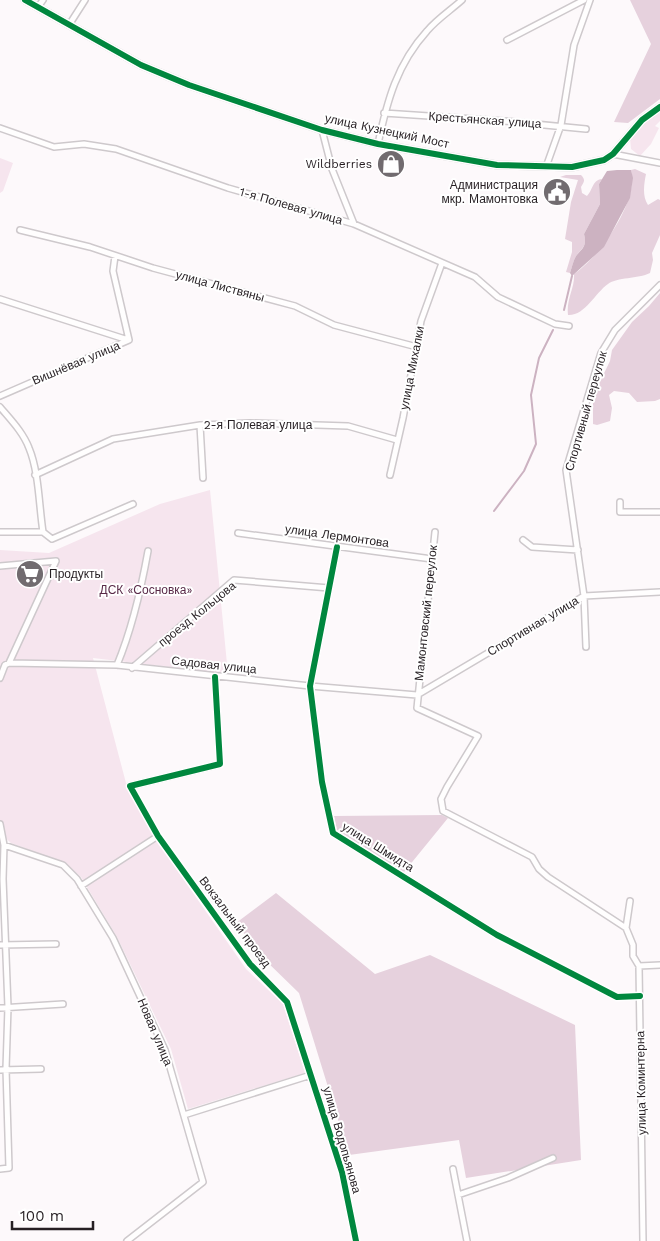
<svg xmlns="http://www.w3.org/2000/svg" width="660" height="1241" font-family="'Work Sans',sans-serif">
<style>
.green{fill:#f6e5ee}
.forest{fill:#e6d1dd}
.water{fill:#ccb2c1}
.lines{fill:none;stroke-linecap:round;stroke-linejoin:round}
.stream{stroke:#ccb2c1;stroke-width:2}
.minor-casing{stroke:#cec9cc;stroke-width:8}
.tertiary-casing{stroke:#cec9cc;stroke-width:9}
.minor{stroke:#fffefe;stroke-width:5}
.tertiary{stroke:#fffefe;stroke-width:7}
.cycleway-casing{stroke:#fff;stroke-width:9}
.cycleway{stroke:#00873e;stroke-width:6}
.labels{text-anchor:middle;stroke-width:4;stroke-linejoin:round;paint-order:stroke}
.street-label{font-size:12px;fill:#261f23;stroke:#fff}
.poi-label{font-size:12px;fill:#261f23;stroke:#fff;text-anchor:end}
.park-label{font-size:12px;fill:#592a48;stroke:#fff}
</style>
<rect width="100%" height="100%" fill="#fdf9fb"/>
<path class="green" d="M660 113V121L655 126 659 128 651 144 640 156 631 149 630 138 649 119Z
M0 158 13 163 3 191 0 193Z
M210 490 228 674 93 658 126 783 154 837 246 969 283 1004 305 1073 188 1109 171 1049 117 937 81 877 65 863 11 843 0 833V550L49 553 160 504Z"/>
<path class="forest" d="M630 0H660V99L628 123 614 122 651 44Z
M635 169 646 174C644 184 642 196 648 205L658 199 660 200V235L652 253 653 260 650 273C638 279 617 277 608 284 595 293 585 316 568 315 566 299 575 288 574 274 599 257 639 202 631 170Z
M566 175H581C586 180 584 182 581 187L582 193 587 196C593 190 592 180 602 179L599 184 600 204 584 234C587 246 583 247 576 256 573 261 572 267 570 273L566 272 572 252V242L565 239 571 202 578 180 560 177Z
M660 293V399L655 401 637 402 629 393 614 391 609 395 612 408 610 421 597 425 593 424V396L610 361 612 350 632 322 649 306Z
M442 815 448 818 404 872 337 830 334 816Z
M276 893 375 974 430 955 575 1025 581 1160 466 1178 459 1140 349 1155 299 993 262 957 236 923Z"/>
<path class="water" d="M617 170H631L633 178 630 198 604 247 572 276 570 273C572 267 573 261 576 256 583 248 587 246 584 234L600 204 599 184 607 171Z"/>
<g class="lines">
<path class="stream" d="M564 310 572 276
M494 511 524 471 536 444 531 395 539 358 553 330"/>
<defs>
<path id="minor" d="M38 7 43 0
M69 25 85 0
M507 40 584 0
M384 113 504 121 586 129
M0 128 54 147 84 144 116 149 228 188 354 224 475 277 498 297 555 324 569 326
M322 130 332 169 354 224
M378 144C387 101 397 64 427 31 437 19 451 10 462 0
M613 154 660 163
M546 167 561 125 574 45 590 0
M20 230 90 247 153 268 295 306 334 325 417 347
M0 299 128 340
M0 396 129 340 113 271 115 256
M0 407C10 419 23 432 29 448 39 472 39 506 43 532
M200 425 203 478
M35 475 113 439 200 425 250 423 348 426 397 440
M390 475 403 418 421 321 442 263
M620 502V512H660
M0 532H43
M43 532 52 539 133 504
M435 532 417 708 478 736 447 787 441 799 443 811 532 857 539 869 548 877 626 928
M238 533 432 559
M523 540 532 547 578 550
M337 547 310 686 322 782 333 833 497 935 617 997 640 996
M0 566 56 561 9 663 5 665 0 678
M586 647 584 596 566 470 601 353 615 330 660 285
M9 663 117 665 310 686 417 695
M117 665C132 629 141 590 148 551
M132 668 234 580 329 588
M215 677 220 764 130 786 158 836 250 964 287 1002 342 1172 356 1241
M417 695 584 596 660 592
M0 824 4 845 3 879 8 1007 6 1069 9 1168 0 1169
M4 845 63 865 77 879 113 938 165 1050 203 1182 127 1241
M81 886 158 836
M630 901 626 928 633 945V956L639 966 643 1241
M0 945 56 944
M639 966 660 965
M0 1008 63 1004
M0 1070 41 1069
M184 1115 311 1075
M453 1169 467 1241
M458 1195 508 1178 553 1158"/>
<path id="tertiary" d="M25 0 141 65 189 85 322 130 378 144 497 165 572 167 604 160 613 154 642 120 660 107"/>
</defs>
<use href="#minor" class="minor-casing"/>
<use href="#tertiary" class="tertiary-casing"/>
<use href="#minor" class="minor"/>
<use href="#tertiary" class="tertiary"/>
<defs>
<path id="cycleway" d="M25 0 141 65 189 85 322 130 378 144 497 165 572 167 604 160 613 154 642 120 660 107
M337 547 310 686 322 782 333 833 497 935 617 997 640 996
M215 677 220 764 130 786 158 836 250 964 287 1002 342 1172 356 1241"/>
</defs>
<use href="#cycleway" class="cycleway-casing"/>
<use href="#cycleway" class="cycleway"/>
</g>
<defs>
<symbol id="shop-disc" viewBox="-11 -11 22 22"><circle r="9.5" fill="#716b6f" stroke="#fff"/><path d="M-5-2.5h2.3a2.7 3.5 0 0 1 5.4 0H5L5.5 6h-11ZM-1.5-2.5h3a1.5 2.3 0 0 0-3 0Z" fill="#fff"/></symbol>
<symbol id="civic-disc" viewBox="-11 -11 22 22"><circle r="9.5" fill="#716b6f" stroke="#fff"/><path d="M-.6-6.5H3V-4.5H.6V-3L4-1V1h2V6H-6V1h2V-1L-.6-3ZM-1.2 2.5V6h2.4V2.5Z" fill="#fff"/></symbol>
<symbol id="supermarket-disc" viewBox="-11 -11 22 22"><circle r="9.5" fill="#716b6f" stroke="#fff"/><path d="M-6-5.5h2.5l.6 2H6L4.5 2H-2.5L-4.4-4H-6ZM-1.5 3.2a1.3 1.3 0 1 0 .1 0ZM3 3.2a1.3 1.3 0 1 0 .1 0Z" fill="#fff"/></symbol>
</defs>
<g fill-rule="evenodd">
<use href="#shop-disc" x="375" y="148" width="32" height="32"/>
<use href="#civic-disc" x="541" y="176" width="32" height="32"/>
<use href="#supermarket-disc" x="14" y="558" width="32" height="32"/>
</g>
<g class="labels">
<g class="street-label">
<text transform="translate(485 120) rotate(4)" y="4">Крестьянская улица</text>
<text transform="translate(387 131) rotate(12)" y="4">улица Кузнецкий Мост</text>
<text transform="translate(291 206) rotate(16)" y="4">1-я Полевая улица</text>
<text transform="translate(220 286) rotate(15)" y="4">улица Листвяны</text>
<text transform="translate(76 363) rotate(-23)" y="4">Вишнёвая улица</text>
<text transform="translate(412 368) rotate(-79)" y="4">улица Михалки</text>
<text transform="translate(586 411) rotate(-74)" y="4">Спортивный переулок</text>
<text x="258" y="429">2-я Полевая улица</text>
<text transform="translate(337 536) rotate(8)" y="4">улица Лермонтова</text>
<text transform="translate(426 613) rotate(-84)" y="4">Мамонтовский переулок</text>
<text transform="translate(197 614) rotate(-39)" y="4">проезд Кольцова</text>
<text transform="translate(533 626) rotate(-31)" y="4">Спортивная улица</text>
<text transform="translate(214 665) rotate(6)" y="4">Садовая улица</text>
<text transform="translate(378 847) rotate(32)" y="4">улица Шмидта</text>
<text transform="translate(235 922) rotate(53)" y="4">Вокзальный проезд</text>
<text transform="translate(155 1032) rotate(67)" y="4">Новая улица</text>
<text transform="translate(641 1083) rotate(-91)" y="4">улица Коминтерна</text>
<text transform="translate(342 1140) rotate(74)" y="4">улица Водопьянова</text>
</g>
<g class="poi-label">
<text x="372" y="168">Wildberries</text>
<text x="538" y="189">Администрация<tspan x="538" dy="14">мкр. Мамонтовка</tspan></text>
<text x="49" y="578" text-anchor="start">Продукты</text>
</g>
<g class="park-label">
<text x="146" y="594">ДСК «Сосновка»</text>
</g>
</g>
<path d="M12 1221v8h81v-8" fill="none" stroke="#261f23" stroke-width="2.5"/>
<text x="20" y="1221" font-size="15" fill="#261f23" stroke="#ffffff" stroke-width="4" paint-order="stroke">100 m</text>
</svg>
